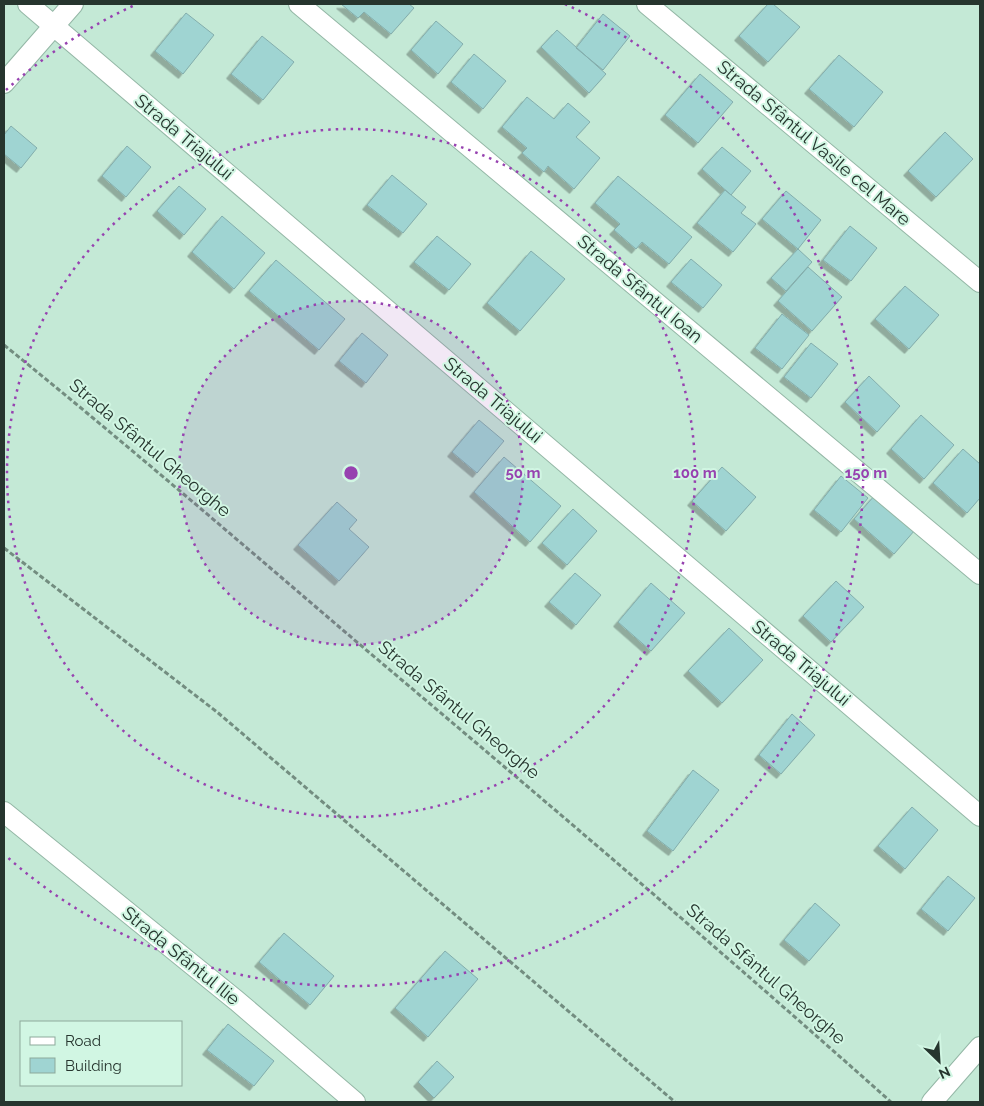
<svg xmlns="http://www.w3.org/2000/svg" width="984" height="1106" font-family="Raleway,sans-serif">
<style>
.building{fill:#9fd4d2;stroke:#83adac;filter:url(#shadow)}
.lines{fill:none;stroke-linecap:round;stroke-linejoin:round}
.street-casing{stroke:#94b7a6;stroke-width:22}
.path{stroke:#738d80;stroke-width:3;stroke-dasharray:5 2.5;stroke-linecap:butt}
.street{stroke:#fff;stroke-width:20}
.ring{fill:none;stroke:#9742b0;stroke-width:2.5;stroke-dasharray:2.5 5}
.labels{text-anchor:middle;stroke-width:4;stroke-linejoin:round;paint-order:stroke}
.street-label{font-size:18px;fill:#26352e;stroke:#d1f6e3}
.centre{fill:#9742b0;stroke:#d1f6e3;stroke-width:2.5}
.ring-label{font-size:15px;text-anchor:middle;font-weight:bold;fill:#9742b0;stroke:#d1f6e3;stroke-width:4;stroke-linejoin:round;paint-order:stroke}
</style>
<defs>
<filter id="shadow"><feDropShadow dx="-4.5" dy="4.5" stdDeviation="0" flood-color="#0004"/></filter>
</defs>
<rect width="100%" height="100%" fill="#c4e9d6"/>
<path class="building" d="M341 4H409L414 8 391 34 364 12 358 18Z
M768 4H773L800 27 768 62 739 36Z
M186 13 214 35 183 74 155 51Z
M603 14 630 36 603 70 576 48Z
M436 21 463 44 438 74 411 50Z
M557 30 606 74 589 93 541 47Z
M262 36 294 62 263 100 231 74Z
M474 54 506 81 483 109 451 82Z
M839 55 883 92 854 127 809 89Z
M700 74 733 102 698 143 665 115Z
M527 97 554 119 568 103 590 122 576 137 600 158 574 189 548 166 544 172 522 153 527 148 502 127Z
M11 126 37 148 21 168 4 154V135Z
M945 132 973 159 936 197 908 171Z
M127 146 151 167 126 197 102 176Z
M722 147 751 171 731 195 702 169Z
M392 175 427 204 403 233 367 205Z
M618 176 692 237 669 264 642 242 636 249 614 230 620 224 595 203Z
M179 186 206 209 184 235 157 211Z
M725 190 746 207 741 213 756 224 733 252 697 223Z
M786 191 821 220 798 249 762 219Z
M222 216 265 253 234 289 192 252Z
M850 226 877 248 851 281 823 260Z
M437 236 471 264 449 290 414 262Z
M798 249 812 262 786 291 771 278Z
M531 251 565 279 520 331 487 303Z
M691 259 722 285 703 308 671 282Z
M276 260 345 319 319 350 249 291Z
M808 267 842 297 812 331 778 301Z
M905 286 939 315 909 349 875 319Z
M782 314 809 335 782 369 755 348Z
M362 333 388 355 366 383 339 361Z
M811 343 838 364 811 398 784 377Z
M869 376 900 406 877 432 845 402Z
M921 415 954 445 924 479 891 449Z
M479 420 504 441 477 473 452 452Z
M963 449 980 464V498L967 513 933 483Z
M504 457 561 506 530 542 474 492Z
M722 467 756 497 726 531 692 501Z
M841 476 868 498 841 532 814 510Z
M875 495 915 530 894 554 854 519Z
M337 502 357 520 349 529 369 547 339 581 298 545Z
M573 509 597 531 567 565 542 543Z
M575 573 601 595 576 625 549 602Z
M836 581 864 607 831 642 803 616Z
M651 583 685 613 651 651 618 622Z
M729 628 763 660 722 703 688 671Z
M792 714 815 735 781 774 759 755Z
M693 770 719 790 673 851 647 831Z
M912 807 938 830 905 869 878 846Z
M948 876 975 898 948 931 921 909Z
M815 903 840 925 809 961 784 940Z
M284 933 334 976 310 1005 259 962Z
M445 951 478 979 428 1037 395 1008Z
M228 1024 274 1061 254 1086 207 1050Z
M437 1061 454 1077 434 1098 418 1082Z"/>
<g class="lines">
<defs>
<path id="street" d="M28 4 980 816
M299 4 980 574
M647 4 980 282
M4 83 73 4
M4 812 237 1001 355 1102
M932 1102 980 1047"/>
</defs>
<use href="#street" class="street-casing"/>
<path class="path" d="M4 345C124 442 241 543 358 643 537 794 716 946 891 1102
M4 548 217 712 675 1102"/>
<use href="#street" class="street"/>
</g>
<circle cx="351" cy="473" r="172" fill="#9742b0" fill-opacity=".12"/>
<g class="ring">
<circle cx="351" cy="473" r="172"/>
<circle cx="351" cy="473" r="344"/>
<path d="M6 90A515 515 0 0 1 137 4M565 4A515 515 0 1 1 6 856"/>
</g>
<g class="labels">
<g class="street-label">
<text transform="translate(184 137) rotate(40)" y="6">Strada Triajului</text>
<text transform="translate(814 143) rotate(40)" y="6">Strada Sfântul Vasile cel Mare</text>
<text transform="translate(640 289) rotate(40)" y="6">Strada Sfântul Ioan</text>
<text transform="translate(493 400) rotate(40)" y="6">Strada Triajului</text>
<text transform="translate(150 448) rotate(40)" y="6">Strada Sfântul Gheorghe</text>
<text transform="translate(801 663) rotate(40)" y="6">Strada Triajului</text>
<text transform="translate(459 710) rotate(40)" y="6">Strada Sfântul Gheorghe</text>
<text transform="translate(181 956) rotate(39)" y="6">Strada Sfântul Ilie</text>
<text transform="translate(766 974) rotate(41)" y="6">Strada Sfântul Gheorghe</text>
</g>
</g>
<circle cx="351" cy="473" r="8" class="centre"/>
<g class="ring-label">
<text x="523" y="478">50 m</text>
<text x="695" y="478">100 m</text>
<text x="866" y="478">150 m</text>
</g>
<rect width="984" height="1106" fill="none" stroke="#26352e" stroke-width="10"/>
<rect x="20" y="1021" width="162" height="65" fill="#d1f6e3" stroke="#8da99b"/>
<rect x="30" y="1037" width="25" height="8" fill="#ffffff" stroke="#8da99b"/>
<text x="65" y="1046" font-size="15" fill="#26352e">Road</text>
<rect x="30" y="1058" width="25" height="15" fill="#9fd4d2" stroke="#8da99b"/>
<text x="65" y="1071" font-size="15" fill="#26352e">Building</text>
<g transform="translate(939 1061) rotate(155)" stroke="#d1f6e3" stroke-width="4" paint-order="stroke">
<path d="M0-4L9 19L0 12L-9 19Z" fill="#26352e"/>
<text y="-8" font-size="14" font-weight="bold" text-anchor="middle" fill="#26352e">N</text>
</g>
</svg>
